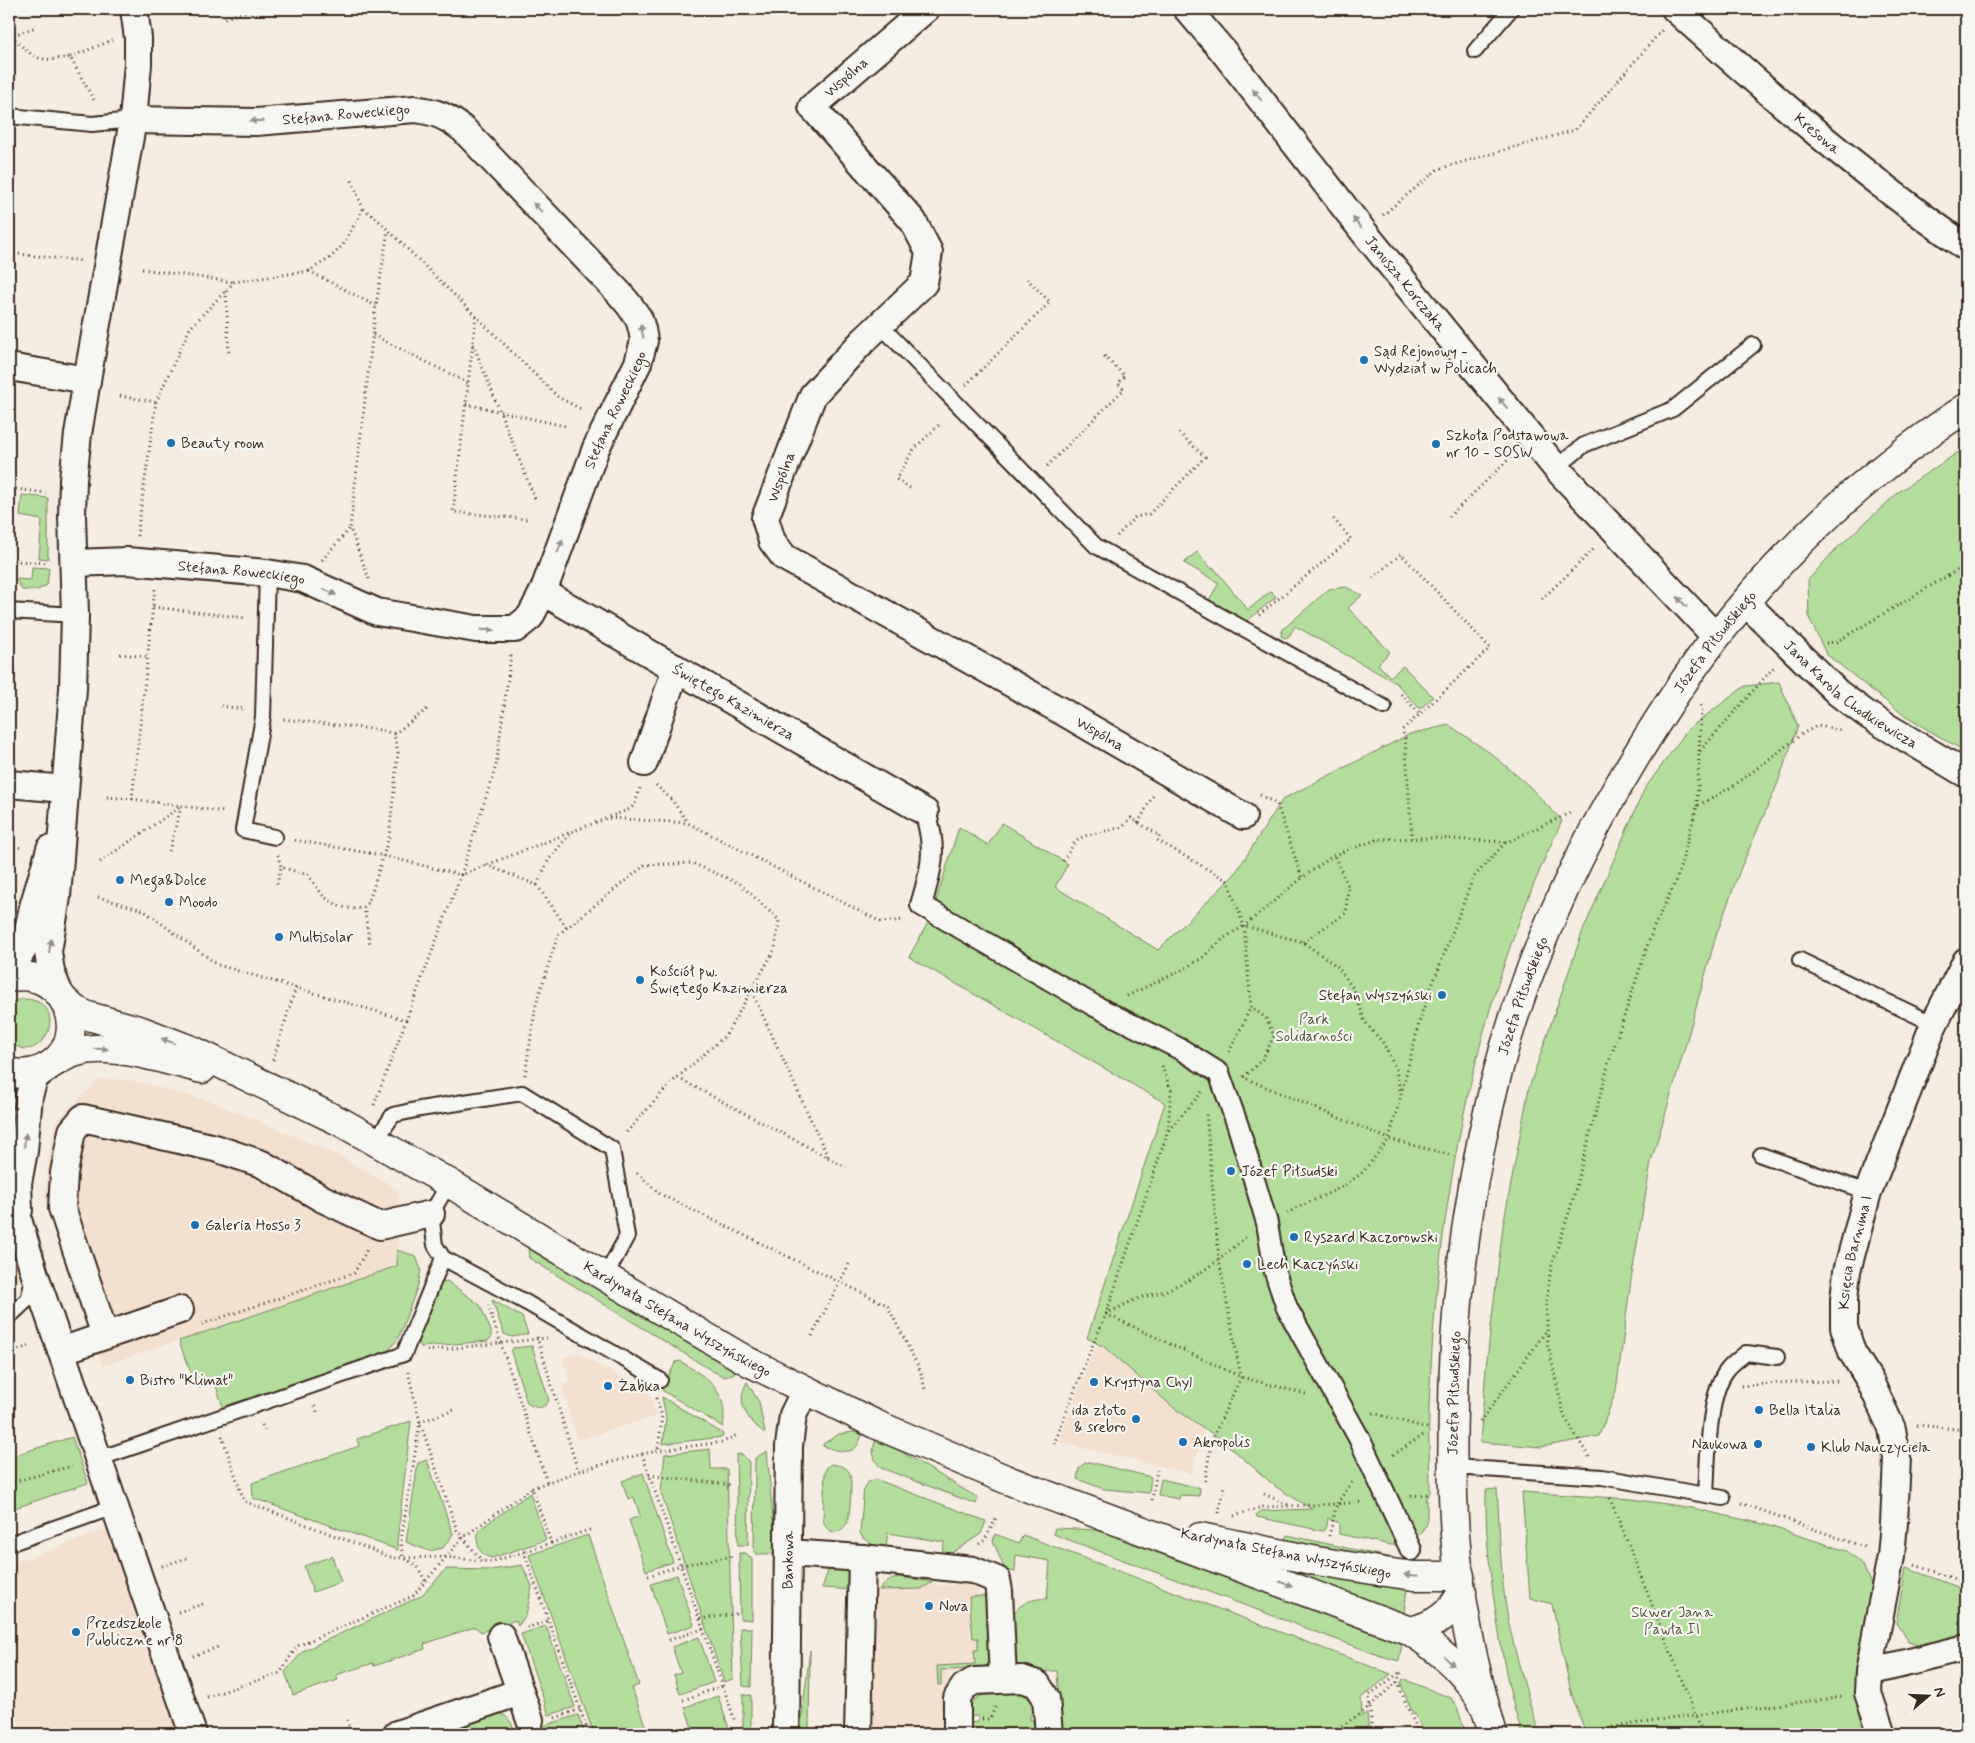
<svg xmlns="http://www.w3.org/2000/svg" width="1975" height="1743" font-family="Mynerve,sans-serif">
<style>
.built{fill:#f4e0ce}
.green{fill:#b2dd9b;stroke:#76845c}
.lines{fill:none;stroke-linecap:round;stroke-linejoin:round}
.service-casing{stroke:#3b2a1e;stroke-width:18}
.pedestrian-casing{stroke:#3b2a1e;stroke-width:24}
.minor-casing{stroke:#3b2a1e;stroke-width:30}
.tertiary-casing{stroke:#3b2a1e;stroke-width:31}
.path{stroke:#3b2a1e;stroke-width:3;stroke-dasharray:1 4;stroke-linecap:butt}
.service{stroke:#f6f6f2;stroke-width:14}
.pedestrian{stroke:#f6f6f2;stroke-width:20}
.minor{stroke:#f6f6f2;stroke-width:26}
.tertiary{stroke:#f6f6f2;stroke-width:28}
.oneway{fill:#989088}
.poi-dot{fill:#1f6fb2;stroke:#f6f6f2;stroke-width:2}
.labels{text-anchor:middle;stroke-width:4.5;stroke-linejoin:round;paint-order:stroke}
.street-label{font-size:15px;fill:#3b2a1e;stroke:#f6f6f2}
.poi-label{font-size:15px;fill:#3b2a1e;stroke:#f6f6f2;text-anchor:start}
.park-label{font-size:15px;fill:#59573d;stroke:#f6f6f2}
</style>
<rect width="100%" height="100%" fill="#f5ece2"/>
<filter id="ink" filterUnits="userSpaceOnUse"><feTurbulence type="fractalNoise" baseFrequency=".02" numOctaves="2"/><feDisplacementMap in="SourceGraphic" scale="10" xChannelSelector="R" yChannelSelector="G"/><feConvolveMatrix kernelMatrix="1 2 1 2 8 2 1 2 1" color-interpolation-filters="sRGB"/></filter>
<g filter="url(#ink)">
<path class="built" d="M100 1079 130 1080 209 1101 253 1118 343 1158 399 1190 397 1266 103 1366 50 1219 45 1199 49 1156 55 1123Z
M9 1210 24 1269 9 1303Z
M1104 1347 1174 1408 1204 1428 1192 1474 1059 1442 1094 1348Z
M577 1353 650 1394 656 1416 577 1440 562 1384 569 1382 563 1358Z
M108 1529 177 1734H9V1565Z
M978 1584 982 1668 949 1673 950 1734H871V1587Z"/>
<path class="green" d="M1966 447V752L1906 717 1826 654 1809 618 1808 580 1835 550 1900 491Z
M22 495 48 498V559L39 558 42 520 20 516Z
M1197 552 1212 569 1214 568 1248 610 1271 591 1276 597 1247 621 1209 600 1219 583 1184 563Z
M32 567 49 568 47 585 38 590H22L16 579 31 580Z
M1346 587 1362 595 1348 608 1390 652 1378 664 1390 677 1403 666 1433 697 1420 709 1396 683 1295 626 1289 636 1285 638 1281 636 1282 630 1329 589Z
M1779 682 1798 726 1777 785 1740 870 1716 936 1683 1054 1651 1162 1631 1280 1616 1391 1599 1436 1541 1447 1480 1442 1486 1368 1503 1226 1529 1088 1582 933 1644 790 1688 729 1745 686Z
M1449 725 1493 755 1529 786 1562 821C1474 1004 1436 1207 1429 1409 1428 1436 1430 1464 1430 1492L1425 1500H1427V1524L1419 1535 1415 1534 1411 1529 1398 1545H1391L1339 1534V1523L1328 1518 1327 1526 1323 1531 1257 1517 1256 1515 1261 1511 1312 1509 1276 1487 1223 1441 1174 1408 1104 1347 1087 1338 1165 1103 909 957 931 917 959 827 988 845 1002 823 1063 861 1068 864 1055 887 1158 950 1234 875 1283 799 1410 734Z
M19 999C76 996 43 1073 9 1041V1005Z
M528 1248 735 1369 734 1373 725 1377 714 1372 529 1258Z
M397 1250 416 1256 421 1270 418 1285 398 1339 385 1354 223 1407 214 1380 199 1388 187 1364 179 1341 397 1266Z
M447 1281 480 1305 491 1331V1338L488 1341 421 1347 418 1341 437 1288 442 1282Z
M492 1300 522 1317 528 1334 512 1337 504 1334Z
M532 1346 549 1400C544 1410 536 1409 527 1403L511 1352 513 1348Z
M680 1361C707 1378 729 1390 723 1427L663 1391 662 1387 676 1362Z
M747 1382 759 1402 765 1433C747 1420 735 1403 747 1382Z
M662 1397 722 1433 723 1435 722 1437 663 1444 666 1417Z
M411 1421 397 1542 398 1550 253 1498 252 1483 359 1446 357 1439Z
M853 1432 862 1434C856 1458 842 1452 823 1446V1444L839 1434Z
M72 1437 88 1483 9 1510V1457Z
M876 1440 900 1451 978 1498 976 1504 881 1468C873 1459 871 1451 876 1440Z
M710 1449 711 1469H727L733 1679 724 1682 661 1493 665 1454Z
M767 1451 776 1554H756L754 1552 755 1458Z
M742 1454 749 1462 748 1545H738L736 1455Z
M427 1460 453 1534 443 1548 429 1551 406 1542 418 1463Z
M1089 1462 1151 1477 1149 1493 1104 1489 1077 1479 1079 1468 1085 1463Z
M831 1464C837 1465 846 1466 849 1472 853 1478 850 1516 847 1523 839 1537 825 1533 823 1519L825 1472 827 1467Z
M643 1473 673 1562 646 1571 629 1520 640 1516 634 1497 628 1499 622 1481Z
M875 1479 986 1521 981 1534 947 1556 942 1555 944 1542 888 1533 885 1553 863 1538 860 1533 864 1487 867 1483Z
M1161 1479 1200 1488 1199 1496 1180 1495 1179 1499 1158 1495Z
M1497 1489C1500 1532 1500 1576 1508 1619 1516 1658 1528 1697 1539 1734H1522C1509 1695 1502 1654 1496 1614 1490 1573 1485 1532 1486 1490Z
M1522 1492 1632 1499 1692 1508 1763 1524 1847 1551 1863 1565 1871 1585 1861 1645 1858 1708 1867 1734H1586L1572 1696 1552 1604 1530 1598Z
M530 1493 546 1540 492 1558C478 1556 474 1540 480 1529Z
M1055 1528 1096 1530 1402 1644 1399 1661 1381 1656 1053 1534Z
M995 1534 1019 1543 1023 1535 1391 1674 1361 1698 1362 1716 1367 1713 1369 1734H1061L1057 1671C1046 1671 1028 1674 1019 1666 1013 1660 1014 1652 1013 1644 1013 1637 1010 1628 1011 1621 1014 1605 1033 1597 1047 1599L1050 1561 1016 1555 1015 1572 1005 1570 993 1541Z
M588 1535 639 1685 632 1688 648 1734H594L529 1555Z
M1287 1535 1393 1558 1406 1561 1332 1552 1285 1539Z
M739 1553H746L752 1559V1620L740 1619Z
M332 1556 341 1582 313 1592 304 1566Z
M522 1565 532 1586 526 1615 518 1626 516 1620 481 1632 475 1627 424 1644 425 1649 374 1666 373 1663 336 1675 338 1680 293 1695 285 1672 303 1651 421 1596 446 1569 491 1570Z
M1279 1567 1407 1588 1404 1613 1393 1611 1281 1570Z
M829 1568C847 1568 852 1572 855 1590L822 1588Z
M1906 1568 1966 1590V1636L1924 1647 1908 1642 1896 1623Z
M677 1575 694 1625 667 1634 651 1584Z
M899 1577 933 1582 921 1589 879 1590 887 1581Z
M984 1596 989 1606V1664L978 1669 941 1670V1685H938L937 1666 975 1664 974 1650H978V1638H973L969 1597Z
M546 1626 575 1707 549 1715 521 1634Z
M740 1628H752L751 1687 743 1686Z
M699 1637 714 1682 680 1694 674 1675 681 1673 672 1647Z
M810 1650 809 1734H800V1733Z
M1403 1679 1451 1698 1457 1707 1466 1734H1424L1416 1715 1413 1714 1401 1684Z
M1014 1693C1029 1695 1033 1702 1038 1715H1030V1720H1038L1039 1734H966V1723L978 1722V1716L966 1717C974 1689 989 1694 1014 1693Z
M743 1695H751V1734H743Z
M718 1696 731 1734H694L685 1707Z
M495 1712C508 1714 512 1723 516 1734H419Z
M578 1715 585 1734H518Z"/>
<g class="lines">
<defs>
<path id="service" d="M1475 51 1511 9
M9 116 92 124 133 120
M880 325 1096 546 1384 707
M1556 468 1584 445 1673 409 1753 345
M267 573 263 717 243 830 275 837
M9 611 75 615
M1800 960 1934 1024
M376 1140 393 1115 420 1109 522 1093 612 1149 627 1236 605 1277
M1761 1155 1868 1192
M449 1183 431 1214 435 1245 443 1258 527 1303 660 1380
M9 1317 28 1299 33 1280
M98 1459 404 1354 443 1258
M1453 1467 1602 1477 1723 1498
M1706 1495C1708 1463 1707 1393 1728 1369 1733 1363 1740 1358 1746 1353L1777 1357
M9 1544 114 1507"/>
<path id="pedestrian" d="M925 812C937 849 932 868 921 905L1093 1005 1182 1050 1219 1073 1238 1126 1267 1223 1275 1272 1287 1308 1359 1438 1411 1550"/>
<g id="minor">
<path id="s1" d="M926 9 812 107 913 221 929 252 924 283 862 342 813 395 765 518 772 541 784 557 1063 712 1243 816"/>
<path id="s2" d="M1187 9 1223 51 1363 231 1556 468 1716 637"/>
<path id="s3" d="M1675 9C1768 93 1863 176 1966 247"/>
<path d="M9 367 87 380"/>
<path id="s4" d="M74 563 127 561 267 573 303 579 377 612 476 629H515L530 617 543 592 596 448 638 363 644 341 642 329 639 319 630 306 620 294 464 130C447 116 436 112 415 109L256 122 133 120"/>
<path id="s5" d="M543 592 925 812"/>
<path id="s6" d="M1745 602 1838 693 1869 716 1966 774"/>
<path d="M644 763 676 668"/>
<path d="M9 784 65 789"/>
<path d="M9 973 24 948 33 907 50 849"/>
<path d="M59 992 51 972 48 952 57 897 73 689 75 615 72 516 73 480 78 434 87 380 133 120 138 64V38L134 9"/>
<path d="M9 1190 35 1275 193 1734"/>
<path d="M19 1210 18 1183 24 1151 29 1096 35 1077 48 1067"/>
<path d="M105 1335 62 1208 64 1173 72 1131 83 1118 215 1148 262 1164 323 1199 380 1226 431 1214"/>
<path d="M61 1351 180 1310"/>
<path d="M788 1553 862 1558 858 1734"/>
<path d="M862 1558 973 1570 997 1580 999 1591 1003 1679"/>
<path d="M501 1636 530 1720"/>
<path d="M1869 1672 1966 1648"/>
<path d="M397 1734 520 1692"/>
<path id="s7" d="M786 1734 789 1446 793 1415 805 1390"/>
<path d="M957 1734V1698L964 1687 974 1681 1022 1679 1037 1684 1046 1698 1049 1734"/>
<path id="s8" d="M1882 1734 1868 1693 1869 1672 1891 1556 1894 1523 1897 1458 1892 1429 1870 1381 1852 1352 1844 1327V1300L1847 1271 1868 1192 1934 1024 1966 961"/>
</g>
<g id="tertiary">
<path d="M9 978C67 964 96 1044 43 1069 32 1074 20 1075 9 1072"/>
<path id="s9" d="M64 1000 75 1010 88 1016 142 1031 194 1051 341 1122 449 1183 657 1308 749 1362 875 1424 1010 1481 1410 1631C1440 1650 1468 1675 1485 1707"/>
<path d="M55 1062C63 1057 71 1053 80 1051 113 1042 169 1061 202 1069"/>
<path d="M1200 1537 1317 1561 1385 1572 1414 1576H1460"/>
<path d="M1410 1631C1434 1626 1452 1614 1462 1591"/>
<path id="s10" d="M1493 1734C1474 1670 1460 1602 1455 1535 1452 1492 1452 1449 1453 1406 1454 1298 1468 1191 1494 1086 1523 971 1572 862 1633 761 1659 718 1686 675 1717 636 1787 547 1871 470 1966 408"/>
</g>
</defs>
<use href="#service" class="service-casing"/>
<use href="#pedestrian" class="pedestrian-casing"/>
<use href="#minor" class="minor-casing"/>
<use href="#tertiary" class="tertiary-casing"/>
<path class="path" d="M225 18 255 9
M11 36C34 58 37 63 70 57L95 102
M9 37 36 27
M70 57 113 40
M9 73 15 96
M363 209 374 216 558 397 581 409
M1383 215 1438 169 1575 130 1662 30
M9 253 83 261
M142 269 233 282
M309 271 376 306
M226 291 229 355
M476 316 453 512 527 519
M373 335 468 383
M473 344 535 499
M966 385 1050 302 1027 279
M120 396 156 402
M466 404 565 426
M1047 466 1124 389 1118 383 1125 376 1103 355
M910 488 896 479 914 449 941 423
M16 489 46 493
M1449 517 1513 455
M137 536 156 402 190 328 234 282 309 271 330 258 343 245 363 209 351 178
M1117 536 1135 517 1149 514 1205 457 1177 431
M322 560 350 528
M14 561 49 563
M1373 578 1401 554 1490 648 1420 714
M369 579 350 528 376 306 388 230
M1542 599 1595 548
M153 607 247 618
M1259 615 1351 539 1331 516
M1826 643 1836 642 1966 565
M120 654 149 657
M1401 694 1420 714 1402 730 1405 738 1412 838
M221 706 243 709
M394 734 430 707
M1700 751 1774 667
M656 785 672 800 688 823
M1260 795 1277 804 1302 878
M107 797 132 799 155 588
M132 799 225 812
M1697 806 1701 705
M609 818 688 823 881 922 903 920
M1138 823 1154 794
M9 833 11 810
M295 840 385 856 461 875 496 766 511 655
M9 846 23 848
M169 851 181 807
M278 855 281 867 308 875 324 897 341 907 355 909 364 907 368 902 372 892 389 837 398 753 394 734 381 730 283 719
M1063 861 1075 842 1084 836 1123 827 1131 818 1160 836 1157 840 1228 881 1244 926
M100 862 180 807
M486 865 537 885 567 928
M277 884 281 867
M537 885 549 859 570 834
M98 897 143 910 218 965 406 1020
M364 907 370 945
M1303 942 1346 913 1348 886 1334 855
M752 992 828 1157
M1127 996 1180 971 1202 958 1224 938 1244 926 1303 942 1338 967 1354 990 1365 1022 1384 1044 1396 1070 1401 1095 1389 1139 1363 1172 1346 1185 1287 1213
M1229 1052 1251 1007 1244 926 1302 878 1334 855 1379 839 1434 838 1507 842 1572 812
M273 1060 296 987
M1162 1066 1171 1090 1168 1130
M525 1075 536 1004 558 935 645 865 692 863 740 884 779 920 775 949 726 1035 670 1084 624 1135
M1244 1077 1262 1060 1274 1036 1266 1018 1251 1007
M678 1078 846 1167
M1247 1079 1389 1139 1451 1155
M1202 1092 1168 1131 1106 1314 1241 1377 1309 1395
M1401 1094 1422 1012 1473 878 1506 842
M374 1105 461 875 630 809 635 804 640 788
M637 1173 660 1194 887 1305 920 1370 925 1389
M488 1305 547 1482
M202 1324 354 1273 368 1248
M812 1336 850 1262
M537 1337 578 1471
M427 1351 547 1338
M9 1353 32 1345
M408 1372 420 1422 457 1530 482 1561
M1741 1386 1790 1382 1839 1381
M656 1398 662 1416 658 1450
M315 1406 318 1414
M1373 1413 1427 1428
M1480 1422 1547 1330
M262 1425 265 1432
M1917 1425 1966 1430
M222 1436 244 1501 393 1558 445 1557 491 1562 524 1552 589 1734
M1054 1444 1090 1351 1106 1314 1136 1299 1165 1291 1192 1278 1219 1260 1247 1236
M642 1454 735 1721
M1393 1455 1425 1434
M1589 1457 1564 1416 1548 1345 1546 1302 1551 1268 1571 1206 1609 1062 1653 929 1677 879 1697 806 1735 785 1802 734 1817 726 1842 730
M649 1475 732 1485
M1205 1481 1212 1439 1241 1377 1219 1260 1206 1112
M9 1483 72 1466
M532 1488 578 1471 642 1454 668 1449 723 1442 737 1435
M1264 1494 1289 1505
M1411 1496 1427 1494
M1610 1498 1703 1734
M1152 1500 1157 1470
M1741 1503 1867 1548
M1219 1513 1224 1485
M1234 1516 1262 1507 1337 1504 1354 1479
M1329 1536 1337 1504 1362 1502
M551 1543 592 1529
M979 1544 985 1540 996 1518
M1915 1565 1966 1583
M162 1566 190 1557
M648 1576 681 1565 734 1556
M425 1581C420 1569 415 1564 403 1558L401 1541 420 1422 454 1410
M178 1612 206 1603
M1657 1617 1674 1610
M700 1619 736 1614
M527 1628 550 1620
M669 1640 703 1629
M193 1656 221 1646
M1397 1682 1419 1734
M207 1697 280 1673 297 1646 413 1596 462 1538 532 1488 551 1543 524 1552
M683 1700 723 1686
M555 1718 581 1709
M982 1719H990L995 1707
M347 1720 351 1734
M1329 1734 1362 1713 1397 1682 1402 1670
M1372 1734 1369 1695 1402 1671
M1578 1734 1593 1730 1696 1715 1843 1697"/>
<use href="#service" class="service"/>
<use href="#pedestrian" class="pedestrian"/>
<use href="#minor" class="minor"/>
<use href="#tertiary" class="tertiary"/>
</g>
<defs><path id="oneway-solid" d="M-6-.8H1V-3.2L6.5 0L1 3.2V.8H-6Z" transform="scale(1.25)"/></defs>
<g class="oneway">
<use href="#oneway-solid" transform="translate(1257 95) rotate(-128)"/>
<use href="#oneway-solid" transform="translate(257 121) rotate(178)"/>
<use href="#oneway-solid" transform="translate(538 208) rotate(-134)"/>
<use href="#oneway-solid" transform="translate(1357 223) rotate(-128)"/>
<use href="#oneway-solid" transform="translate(642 331) rotate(-102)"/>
<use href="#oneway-solid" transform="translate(1503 403) rotate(-129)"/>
<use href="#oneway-solid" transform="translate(560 546) rotate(-70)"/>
<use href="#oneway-solid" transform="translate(330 592) rotate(25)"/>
<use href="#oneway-solid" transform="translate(1682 602) rotate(-133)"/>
<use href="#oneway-solid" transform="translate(487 630) rotate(2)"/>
<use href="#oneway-solid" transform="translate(50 946) rotate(-82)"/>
<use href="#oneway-solid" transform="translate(168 1041) rotate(-159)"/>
<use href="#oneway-solid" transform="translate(101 1049) rotate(2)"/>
<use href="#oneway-solid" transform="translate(25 1140) rotate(-83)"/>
<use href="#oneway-solid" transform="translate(1411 1575) rotate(-175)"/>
<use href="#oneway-solid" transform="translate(1286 1584) rotate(21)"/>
<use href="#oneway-solid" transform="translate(1449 1661) rotate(43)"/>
</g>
</g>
<g class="poi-dot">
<circle cx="1364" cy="360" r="5"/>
<circle cx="171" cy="443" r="5"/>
<circle cx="1436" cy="444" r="5"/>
<circle cx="120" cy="880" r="5"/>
<circle cx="169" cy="902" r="5"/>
<circle cx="279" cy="937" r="5"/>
<circle cx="640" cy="980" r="5"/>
<circle cx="1442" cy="995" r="5"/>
<circle cx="1231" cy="1171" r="5"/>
<circle cx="195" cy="1225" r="5"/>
<circle cx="1294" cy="1237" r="5"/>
<circle cx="1247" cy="1264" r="5"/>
<circle cx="130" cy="1380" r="5"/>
<circle cx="1094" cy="1382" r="5"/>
<circle cx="608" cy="1386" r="5"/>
<circle cx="1759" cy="1410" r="5"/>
<circle cx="1136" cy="1419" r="5"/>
<circle cx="1183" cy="1442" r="5"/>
<circle cx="1758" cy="1444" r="5"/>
<circle cx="1811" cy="1447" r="5"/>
<circle cx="929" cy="1606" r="5"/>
<circle cx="76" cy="1632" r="5"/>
</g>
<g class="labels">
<g class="street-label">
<text transform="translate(846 77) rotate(-41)" y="5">Wspólna</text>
<text transform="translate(346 114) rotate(-5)" y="5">Stefana Roweckiego</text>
<text dy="5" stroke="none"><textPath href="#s3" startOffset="189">Kresowa</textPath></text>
<text dy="5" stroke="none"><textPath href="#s2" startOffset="351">Janusza Korczaka</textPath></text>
<text dy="5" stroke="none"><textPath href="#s4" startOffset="694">Stefana Roweckiego</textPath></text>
<text transform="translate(781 477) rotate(-69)" y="5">Wspólna</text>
<text dy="5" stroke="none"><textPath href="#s4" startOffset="168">Stefana Roweckiego</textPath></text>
<text dy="5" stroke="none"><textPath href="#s10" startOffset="1155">Józefa Piłsudskiego</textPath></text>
<text dy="5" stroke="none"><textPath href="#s6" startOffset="141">Jana Karola Chodkiewicza</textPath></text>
<text dy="5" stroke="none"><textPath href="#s5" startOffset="220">Świętego Kazimierza</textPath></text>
<text dy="5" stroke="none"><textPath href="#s1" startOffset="1065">Wspólna</textPath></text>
<text dy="5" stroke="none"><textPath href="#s10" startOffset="750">Józefa Piłsudskiego</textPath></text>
<text dy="5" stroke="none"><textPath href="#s8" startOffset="499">Księcia Barnima I</textPath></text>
<text dy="5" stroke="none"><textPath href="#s9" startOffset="694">Kardynała Stefana Wyszyńskiego</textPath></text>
<text dy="5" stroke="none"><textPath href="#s10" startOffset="345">Józefa Piłsudskiego</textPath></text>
<text transform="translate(1286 1553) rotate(11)" y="5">Kardynała Stefana Wyszyńskiego</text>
<text dy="5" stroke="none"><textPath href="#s7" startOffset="174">Bankowa</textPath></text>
</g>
<g class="poi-label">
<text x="1374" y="356">Sąd Rejonowy -<tspan x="1374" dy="17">Wydział w Policach</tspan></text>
<text x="1446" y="440">Szkoła Podstawowa<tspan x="1446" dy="17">nr 10 - SOSW</tspan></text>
<text x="181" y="448">Beauty room</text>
<text x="130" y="885">Mega&amp;Dolce</text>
<text x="179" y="907">Moodo</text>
<text x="289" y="942">Multisolar</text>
<text x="650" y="976">Kościół pw.<tspan x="650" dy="17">Świętego Kazimierza</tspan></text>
<text x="1432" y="1000" text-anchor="end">Stefan Wyszyński</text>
<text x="1241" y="1176">Józef Piłsudski</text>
<text x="205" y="1230">Galeria Hosso 3</text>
<text x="1304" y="1242">Ryszard Kaczorowski</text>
<text x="1257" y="1269">Lech Kaczyński</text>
<text x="140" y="1385">Bistro "Klimat"</text>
<text x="1104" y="1387">Krystyna Chyl</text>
<text x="618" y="1391">Żabka</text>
<text x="1126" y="1415" text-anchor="end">ida złoto<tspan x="1126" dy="17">&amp; srebro</tspan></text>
<text x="1769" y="1415">Bella Italia</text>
<text x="1193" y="1447">Akropolis</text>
<text x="1748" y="1449" text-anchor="end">Naukowa</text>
<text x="1821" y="1452">Klub Nauczyciela</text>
<text x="939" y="1611">Nova</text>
<text x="86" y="1628">Przedszkole<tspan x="86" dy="17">Publiczne nr 8</tspan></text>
</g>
<g class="park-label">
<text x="1314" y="1024">Park<tspan x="1314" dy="17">Solidarności</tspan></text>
<text x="1672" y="1617">Skwer Jana<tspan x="1672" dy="17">Pawła II</tspan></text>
</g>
</g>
<rect width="1975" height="1743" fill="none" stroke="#f6f6f2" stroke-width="30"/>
<rect x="15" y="15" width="1945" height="1713" fill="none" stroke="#3b2a1e" stroke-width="2" filter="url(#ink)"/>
<g transform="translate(1928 1696) rotate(71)" stroke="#f6f6f2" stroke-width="4" paint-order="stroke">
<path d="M0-4L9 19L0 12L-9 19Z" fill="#3b2a1e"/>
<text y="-8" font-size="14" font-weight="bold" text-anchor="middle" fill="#3b2a1e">N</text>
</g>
</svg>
